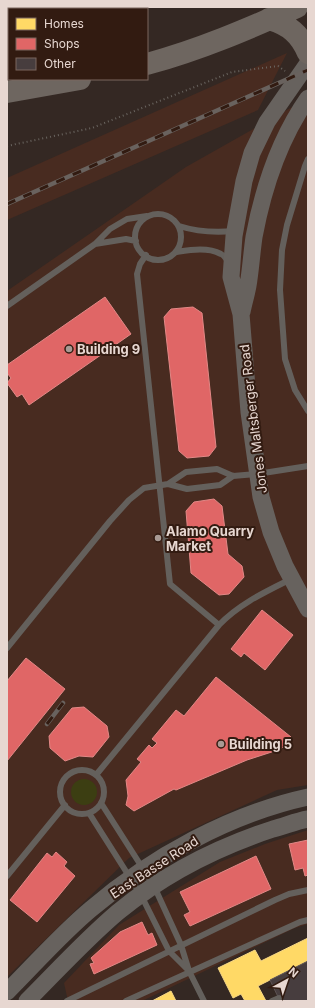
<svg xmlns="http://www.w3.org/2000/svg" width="315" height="1008" font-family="Inter,sans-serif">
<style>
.built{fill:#482b20}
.green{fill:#3c3e12}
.homes{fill:#ffd966;stroke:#f8d886}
.shops{fill:#e06666;stroke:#e28886}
.building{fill:#473d3e;stroke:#5c5252}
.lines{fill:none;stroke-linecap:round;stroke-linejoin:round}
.path{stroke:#69645f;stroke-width:2;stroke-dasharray:1 3;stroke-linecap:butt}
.lane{stroke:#64605c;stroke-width:6}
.secondary{stroke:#67625e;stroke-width:17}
.highway{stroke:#6e6660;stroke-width:22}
.rail-casing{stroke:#69625e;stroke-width:4.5}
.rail{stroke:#321b11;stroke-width:3;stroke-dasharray:9;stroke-linecap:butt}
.poi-dot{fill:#a89a94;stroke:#321b11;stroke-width:1.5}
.labels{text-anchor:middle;stroke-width:4;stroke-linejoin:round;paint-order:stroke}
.poi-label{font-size:13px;font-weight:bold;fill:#e7d7d1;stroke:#321b11;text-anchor:start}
.street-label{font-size:13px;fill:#e7d7d1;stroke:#321b11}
</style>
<rect width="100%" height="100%" fill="#342823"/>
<path class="built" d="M287 53 258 110 7 220V178Z
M308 98V785L277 790 129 858 7 977V291L186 167Z
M308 830V924L295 928 142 1001H68L64 983 119 925 220 862 265 844Z"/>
<path class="green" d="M71 792a13 13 0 1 1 26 0a13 13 0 1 1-26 0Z"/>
<path class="homes" d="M308 938V961L258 986 266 1001H245L241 994 233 998 218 968 255 950 261 961Z
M171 991 176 1001H152Z"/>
<path class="shops" d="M105 297 131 334 29 405 22 394 17 397 7 383 11 378 7 373V365Z
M193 307 202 313 216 447 209 456 187 458 179 451 164 317 171 309Z
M214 499 222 506 228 554 242 566 244 577 229 594 219 595 191 573 186 511 194 502Z
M262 610 293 635 265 670 244 653 241 657 231 649Z
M26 658 65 689 7 761V681Z
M216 677 291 737 281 749 247 760 176 790 174 789 134 811 126 805 128 796 126 780 141 762 137 759 149 745 152 748 157 743 152 739 176 710 184 716Z
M84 707 107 726 109 737 93 757 79 756 65 761 50 748 49 736 72 708Z
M308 840V875L305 876 303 868 295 870 289 844Z
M56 852 67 862 64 866 75 876 37 922 10 900 47 853 52 857Z
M256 856 271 889 190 926 184 915 190 912 180 892Z
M142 922 148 935 152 933 157 945 94 974 90 964 94 963 91 958 120 932Z"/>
<path class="building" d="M308 961V1001H280L270 980Z"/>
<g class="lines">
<path class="path" d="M7 146 92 128 232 72 278 66 285 71"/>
<path class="lane" d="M308 159 305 166 287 225 282 250 280 290 285 359 295 390 308 411
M135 237a23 23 0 1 1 46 0a23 23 0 1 1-46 0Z
M179 226C198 232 214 233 234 231
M95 244 126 239 136 241
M176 252C190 250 208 247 221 254 224 255 226 259 228 261
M146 255 140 264 137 274 170 584 219 625
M7 306 95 244 110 229 127 219 147 216
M168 484 187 489 220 485 233 476
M7 648 110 521 129 500 144 488 168 484 186 472 217 469 233 476 257 474 308 466
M60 792a22 22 0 1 1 44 0a22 22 0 1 1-44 0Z
M96 775 219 625C239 604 265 592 291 579
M101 803 154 886 181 945 189 971 204 1001
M89 813 141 895 169 951 188 970
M7 876 65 805
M67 1001 275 900 289 894 308 890
M126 1001 300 922 308 920
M272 1001 279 998"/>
<path class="secondary" d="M308 63 267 122 252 153 244 181 234 236 231 277 241 314 249 412 261 497 271 532 285 566 308 609
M242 312C244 301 248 290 249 279 251 265 252 251 254 237 263 189 280 138 308 98
M7 992C35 964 61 934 91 909 152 857 230 814 308 797
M27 1001C57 971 86 939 118 912 163 875 218 847 273 829 285 826 296 821 308 819"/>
<path class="highway" d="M33 9 38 7
M125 9 130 7
M269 19C289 25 300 34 308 53
M7 20 9 19
M7 58 9 57
M147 64C199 50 248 29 297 7
M7 92 80 79"/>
<defs>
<path id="rail" d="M7 204 308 70
M47 724 63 703"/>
</defs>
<use href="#rail" class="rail-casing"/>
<use href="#rail" class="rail"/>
</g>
<g class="poi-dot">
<circle cx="69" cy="349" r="4"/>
<circle cx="158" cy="538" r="4"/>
<circle cx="221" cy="744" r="4"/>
</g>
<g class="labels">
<g class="poi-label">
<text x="77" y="354">Building 9</text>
<text x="166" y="536">Alamo Quarry<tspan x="166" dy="15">Market</tspan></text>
<text x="229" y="749">Building 5</text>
</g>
<g class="street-label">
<text transform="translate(253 419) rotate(-97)" y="5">Jones Maltsberger Road</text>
<text transform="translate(154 867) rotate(-33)" y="5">East Basse Road</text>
</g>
</g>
<rect width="315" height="1008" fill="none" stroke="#e7d7d1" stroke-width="16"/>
<rect x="8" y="8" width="140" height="72" fill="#321b11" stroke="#7a665e"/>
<rect x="16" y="18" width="20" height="12" fill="#ffd966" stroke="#7a665e"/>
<text x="44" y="28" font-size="12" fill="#e7d7d1">Homes</text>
<rect x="16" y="38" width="20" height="12" fill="#e06666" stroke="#7a665e"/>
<text x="44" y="48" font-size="12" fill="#e7d7d1">Shops</text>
<rect x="16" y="58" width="20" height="12" fill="#473d3e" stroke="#7a665e"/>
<text x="44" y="68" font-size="12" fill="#e7d7d1">Other</text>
<g transform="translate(287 980) rotate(40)" stroke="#321b11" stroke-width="3" paint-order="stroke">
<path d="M0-3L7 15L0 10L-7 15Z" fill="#e7d7d1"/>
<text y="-6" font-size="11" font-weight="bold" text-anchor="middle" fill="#e7d7d1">N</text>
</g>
</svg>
